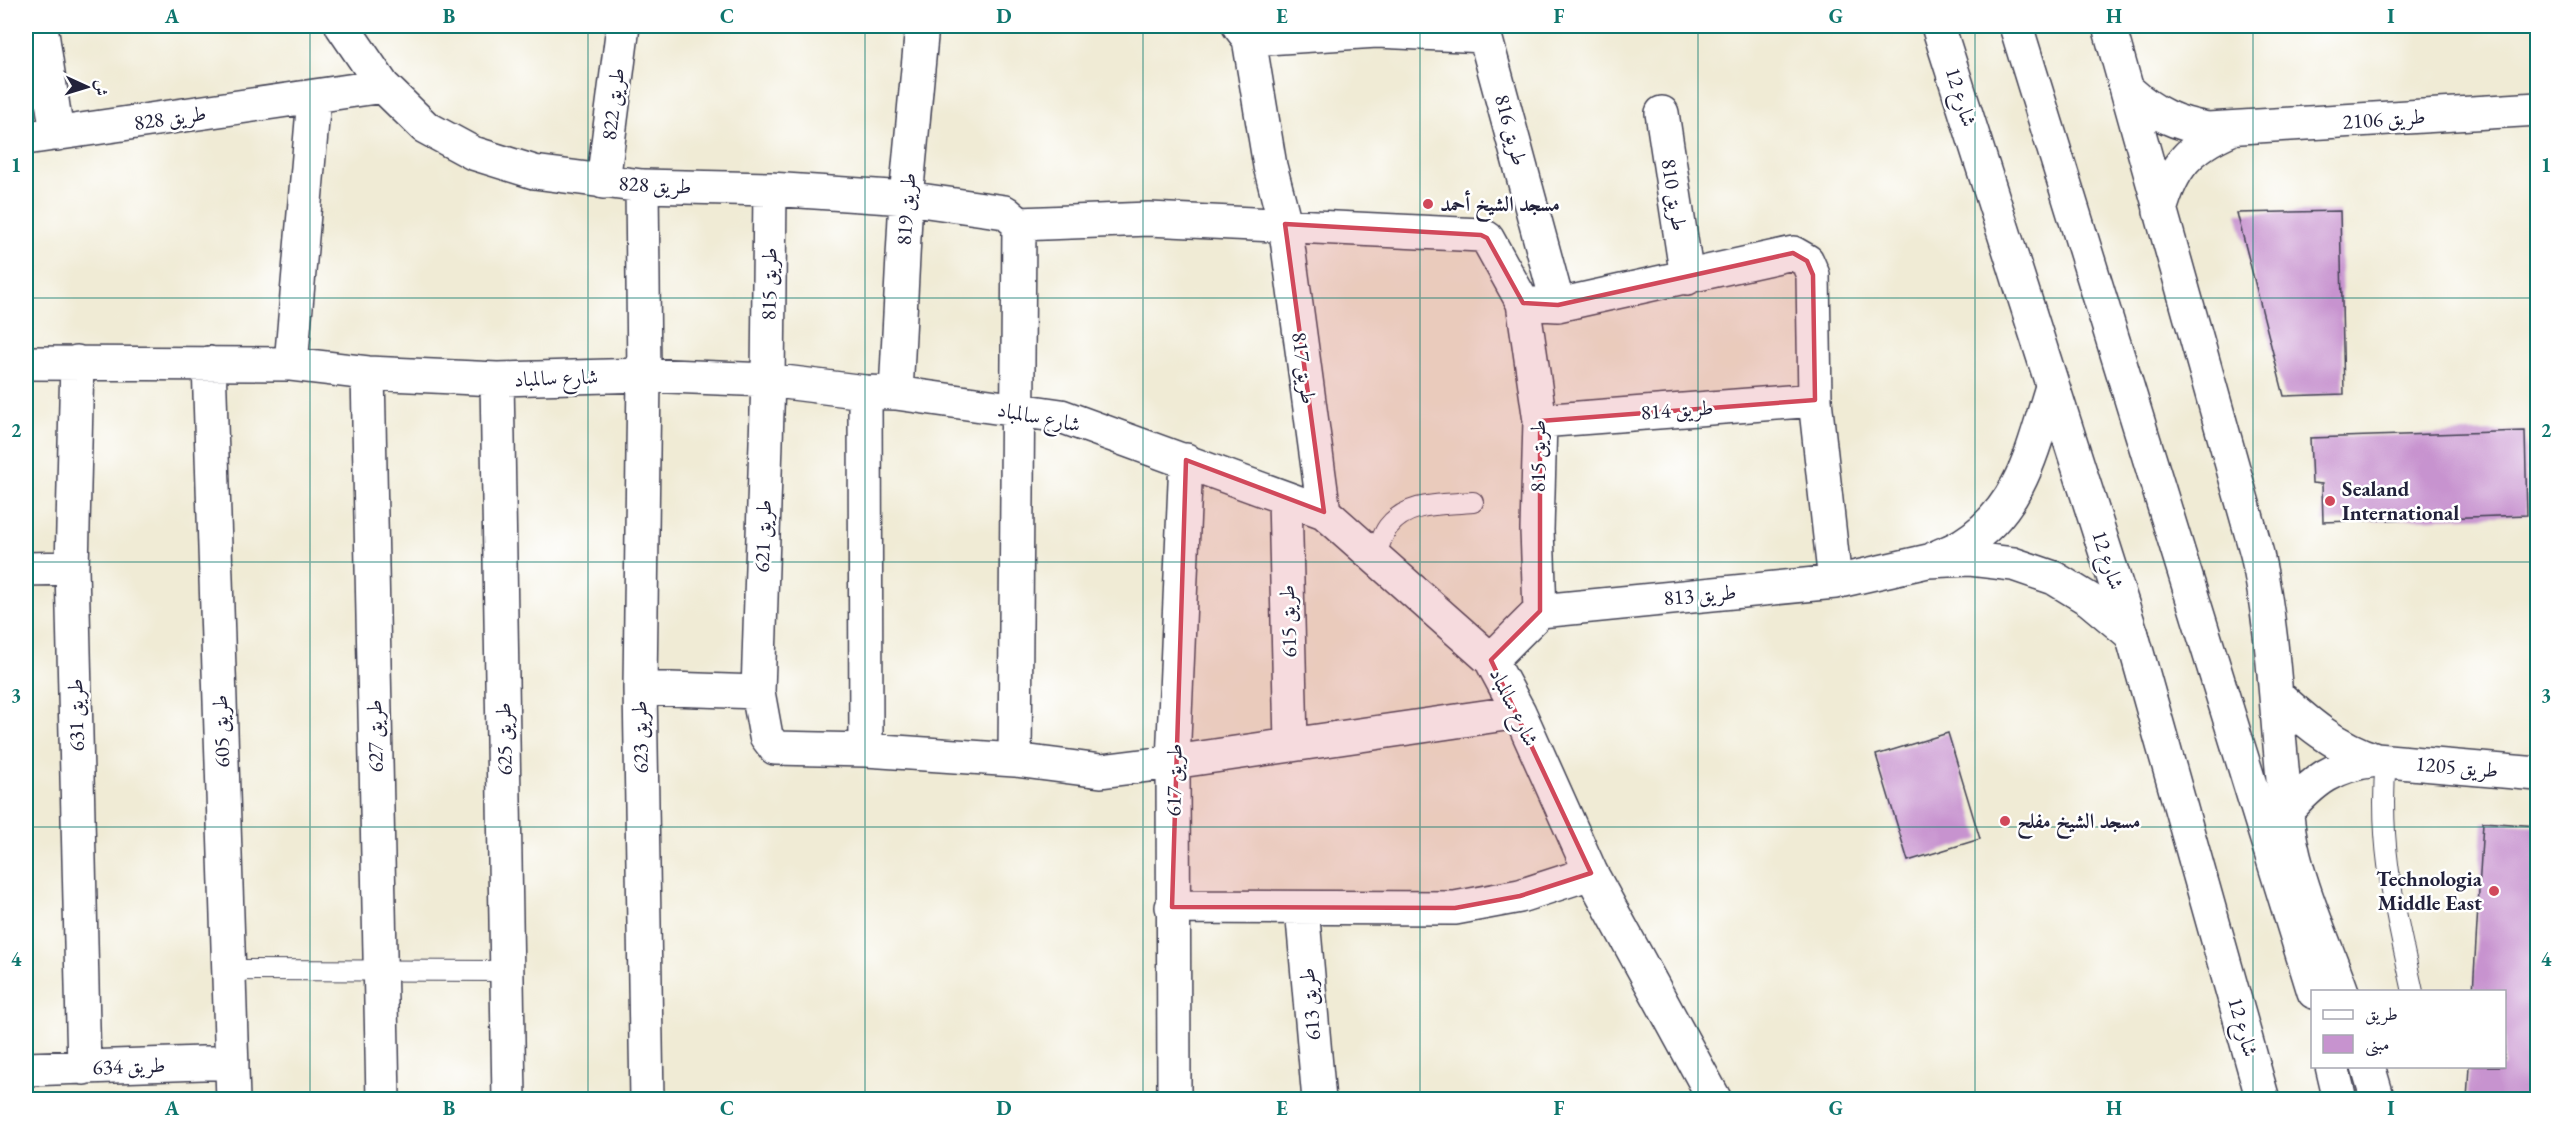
<svg xmlns="http://www.w3.org/2000/svg" width="2563" height="1125" font-family="'EB Garamond',Amiri,serif">
<style>
.building{fill:#c793cf}
.lines{fill:none;stroke-linecap:round;stroke-linejoin:round}
.lane-casing{stroke:#414052;stroke-width:22}
.street-casing{stroke:#414052;stroke-width:36}
.secondary-casing{stroke:#414052;stroke-width:36}
.lane{stroke:#fff;stroke-width:20}
.street{stroke:#fff;stroke-width:33}
.secondary{stroke:#fff;stroke-width:33}
.marked{fill:#d1495b;fill-opacity:0.2;stroke:#d1495b;stroke-width:4.5;stroke-linejoin:round}
.grid{fill:none;stroke:#0f766e;stroke-width:1.5;stroke-opacity:0.55}
.poi-dot{fill:#d1495b;stroke:#fff;stroke-width:2}
.labels{text-anchor:middle;stroke-width:5;stroke-linejoin:round;paint-order:stroke}
.street-label{font-size:21px;fill:#22223b;stroke:#fff}
.poi-label{font-size:21px;font-weight:bold;fill:#22223b;stroke:#fff;text-anchor:start}
.neatline{fill:none;stroke:#0f766e;stroke-width:2}
.grid-label{font-size:20px;text-anchor:middle;font-weight:bold;fill:#0f766e}
</style>
<rect width="100%" height="100%" fill="#fff"/>
<filter id="ink" filterUnits="userSpaceOnUse"><feTurbulence type="fractalNoise" baseFrequency=".0167" numOctaves="2"/><feDisplacementMap in="SourceGraphic" scale="12" xChannelSelector="R" yChannelSelector="G"/><feConvolveMatrix kernelMatrix="1 2 1 2 8 2 1 2 1" color-interpolation-filters="sRGB"/></filter>
<filter id="wash" filterUnits="userSpaceOnUse"><feTurbulence type="fractalNoise" baseFrequency=".008" numOctaves="4" result="noise"/><feDisplacementMap in="SourceGraphic" scale="24" xChannelSelector="R" yChannelSelector="G"/><feGaussianBlur stdDeviation="1.35" result="paint"/><feColorMatrix in="noise" values="0 0 0 0 0 0 0 0 0 0 0 0 0 0 0 0 0 1.4 0 .05"/><feComposite in="paint" operator="in"/></filter>
<g filter="url(#wash)">
<rect width="100%" height="100%" fill="#f0ebd5"/>
<g id="blocks">
<path class="building" d="M2340 211 2344 394 2284 396 2237 213Z
M2525 431 2527 515 2323 522 2322 484 2312 483 2310 438Z
M1948 733 1980 839 1908 861 1876 755Z
M2483 822 2538 826V1100H2467L2469 1066H2504V992H2473Z"/>
</g>
</g>
<g filter="url(#ink)">
<use href="#blocks" fill-opacity="0" stroke="#414052" stroke-width="1.5"/>
<g class="lines">
<defs>
<path id="lane" d="M1374 557C1379 548 1382 535 1388 527 1408 501 1444 505 1473 502
M2386 760C2378 846 2395 909 2413 992
M228 970 508 971"/>
<path id="street" d="M41 26 57 134
M342 26 383 86 425 127 473 153 534 172 642 186 770 189 906 198 1005 212 1019 224
M1239 26 1249 39 1270 166 1285 224 1324 512
M1485 26V36L1558 305
M2109 26 2257 554C2277 645 2276 738 2289 831 2296 881 2325 943 2342 992
M1249 39 1377 31 1485 36
M2130 92C2154 114 2177 124 2208 129L2538 109
M1662 113 1687 278
M26 138 383 86
M603 182 623 26
M642 186 644 375 640 688 647 1100
M770 189 768 380 758 692 766 736 775 748 866 750 1015 760 1101 771 1173 762 1519 712
M2160 211C2172 167 2189 147 2231 129
M1019 224 1149 219 1481 235 1487 238 1523 303 1540 421 1537 530 1540 611
M1523 303 1558 305 1793 253 1807 261 1813 275 1815 400 1835 582
M77 362 72 568 84 1068
M26 363 291 364 368 373 497 379 644 375 768 380 865 392 896 393 1061 416 1324 512 1491 660 1519 712 1591 873 1715 1100
M209 363 233 1100
M291 364 314 98
M368 373 383 1100
M497 379 509 1100
M865 392 866 750
M896 393 906 198 922 26
M1540 421 1815 400
M1285 499 1291 743
M1935 558C1945 553 1956 550 1964 544 2022 508 2033 447 2052 387
M26 569 72 568
M1491 660 1540 611 1835 582 1928 561 1970 559 2013 564 2054 578 2090 600 2132 635
M640 688 758 692
M2276 694C2306 722 2335 747 2376 760
M1015 760 1019 224
M2287 811C2314 780 2334 765 2376 760L2538 774
M1172 907 1455 908 1520 896 1591 873
M1302 908 1319 1100
M2368 1066 2378 1100
M26 1069 232 1062
M1174 1100 1173 762 1186 460"/>
<path id="secondary" d="M1938 26 2132 635 2263 1100
M2016 26 2314 992
M2332 1066 2340 1100"/>
</defs>
<use href="#lane" class="lane-casing"/>
<use href="#street" class="street-casing"/>
<use href="#secondary" class="secondary-casing"/>
<use href="#lane" class="lane"/>
<use href="#street" class="street"/>
<use href="#secondary" class="secondary"/>
</g>
</g>
<path class="marked" d="M1285 224 1481 235 1487 238 1523 303 1558 305 1793 253 1807 261 1813 275 1815 400 1540 421V611L1491 660 1591 873 1520 896 1455 908 1172 907 1186 460 1324 512Z"/>
<path class="grid" d="M310 26V1100M588 26V1100M865 26V1100M1143 26V1100M1420 26V1100M1698 26V1100M1975 26V1100M2253 26V1100M26 298H2538M26 562H2538M26 827H2538"/>
<g class="poi-dot">
<circle cx="1428" cy="204" r="6"/>
<circle cx="2330" cy="501" r="6"/>
<circle cx="2005" cy="821" r="6"/>
<circle cx="2494" cy="891" r="6"/>
</g>
<g class="labels">
<g class="street-label">
<text transform="translate(1961 97) rotate(73)" y="7">شارع 12</text>
<text transform="translate(613 104) rotate(-83)" y="7">طريق 822</text>
<text transform="translate(170 118) rotate(-8)" y="7">طريق 828</text>
<text transform="translate(2384 119) rotate(-4)" y="7">طريق 2106</text>
<text transform="translate(1511 130) rotate(75)" y="7">طريق 816</text>
<text transform="translate(655 185) rotate(3)" y="7">طريق 828</text>
<text transform="translate(1674 195) rotate(81)" y="7">طريق 810</text>
<text transform="translate(906 209) rotate(-86)" y="7">طريق 819</text>
<text transform="translate(769 284) rotate(-89)" y="7">طريق 815</text>
<text transform="translate(1304 368) rotate(82)" y="7">طريق 817</text>
<text transform="translate(556 378) rotate(-2)" y="7">شارع سالمباد</text>
<text transform="translate(1677 410) rotate(-4)" y="7">طريق 814</text>
<text transform="translate(1039 417) rotate(11)" y="7">شارع سالمباد</text>
<text transform="translate(1538 456) rotate(-90)" y="7">طريق 815</text>
<text transform="translate(763 536) rotate(-88)" y="7">طريق 621</text>
<text transform="translate(2108 560) rotate(72)" y="7">شارع 12</text>
<text transform="translate(1700 595) rotate(-5)" y="7">طريق 813</text>
<text transform="translate(1288 621) rotate(-92)" y="7">طريق 615</text>
<text transform="translate(1514 707) rotate(64)" y="7">شارع سالمباد</text>
<text transform="translate(76 715) rotate(-91)" y="7">طريق 631</text>
<text transform="translate(221 731) rotate(-92)" y="7">طريق 605</text>
<text transform="translate(375 736) rotate(-91)" y="7">طريق 627</text>
<text transform="translate(640 737) rotate(-91)" y="7">طريق 623</text>
<text transform="translate(504 739) rotate(-91)" y="7">طريق 625</text>
<text transform="translate(2457 767) rotate(5)" y="7">طريق 1205</text>
<text transform="translate(1174 780) rotate(-89)" y="7">طريق 617</text>
<text transform="translate(1310 1004) rotate(-95)" y="7">طريق 613</text>
<text transform="translate(2243 1027) rotate(74)" y="7">شارع 12</text>
<text transform="translate(129 1066) rotate(-2)" y="7">طريق 634</text>
</g>
<g class="poi-label">
<text x="1440" y="211">مسجد الشيخ أحمد</text>
<text x="2342" y="496">Sealand<tspan x="2342" dy="24">International</tspan></text>
<text x="2017" y="828">مسجد الشيخ مفلح</text>
<text x="2482" y="886" text-anchor="end">Technologia<tspan x="2482" dy="24">Middle East</tspan></text>
</g>
</g>
<rect width="2563" height="1125" fill="none" stroke="#fff" stroke-width="66"/>
<rect x="2311" y="990" width="195" height="78" fill="#ffffff" stroke="#a7a7b1" stroke-width="1.5"/>
<rect x="2323" y="1010" width="30" height="9" fill="#ffffff" stroke="#a7a7b1" stroke-width="1.5"/>
<text x="2365" y="1020" font-size="18" fill="#22223b">طريق</text>
<rect x="2323" y="1035" width="30" height="18" fill="#c793cf" stroke="#a7a7b1" stroke-width="1.5"/>
<text x="2365" y="1050" font-size="18" fill="#22223b">مبنى</text>
<g transform="translate(87 87) rotate(94)" stroke="#ffffff" stroke-width="4.5" paint-order="stroke">
<path d="M0-4.5L10 22L0 15L-10 22Z" fill="#22223b"/>
<text y="-9" font-size="16" font-weight="bold" text-anchor="middle" fill="#22223b">ش</text>
</g>
<rect x="33" y="33" width="2497" height="1059" class="neatline"/>
<g class="grid-label">
<text x="172" y="23">A</text>
<text x="449" y="23">B</text>
<text x="727" y="23">C</text>
<text x="1004" y="23">D</text>
<text x="1282" y="23">E</text>
<text x="1559" y="23">F</text>
<text x="1836" y="23">G</text>
<text x="2114" y="23">H</text>
<text x="2391" y="23">I</text>
<text x="16" y="172">1</text>
<text x="2546" y="172">1</text>
<text x="16" y="437">2</text>
<text x="2546" y="437">2</text>
<text x="16" y="702">3</text>
<text x="2546" y="702">3</text>
<text x="16" y="966">4</text>
<text x="2546" y="966">4</text>
<text x="172" y="1115">A</text>
<text x="449" y="1115">B</text>
<text x="727" y="1115">C</text>
<text x="1004" y="1115">D</text>
<text x="1282" y="1115">E</text>
<text x="1559" y="1115">F</text>
<text x="1836" y="1115">G</text>
<text x="2114" y="1115">H</text>
<text x="2391" y="1115">I</text>
</g>
</svg>
